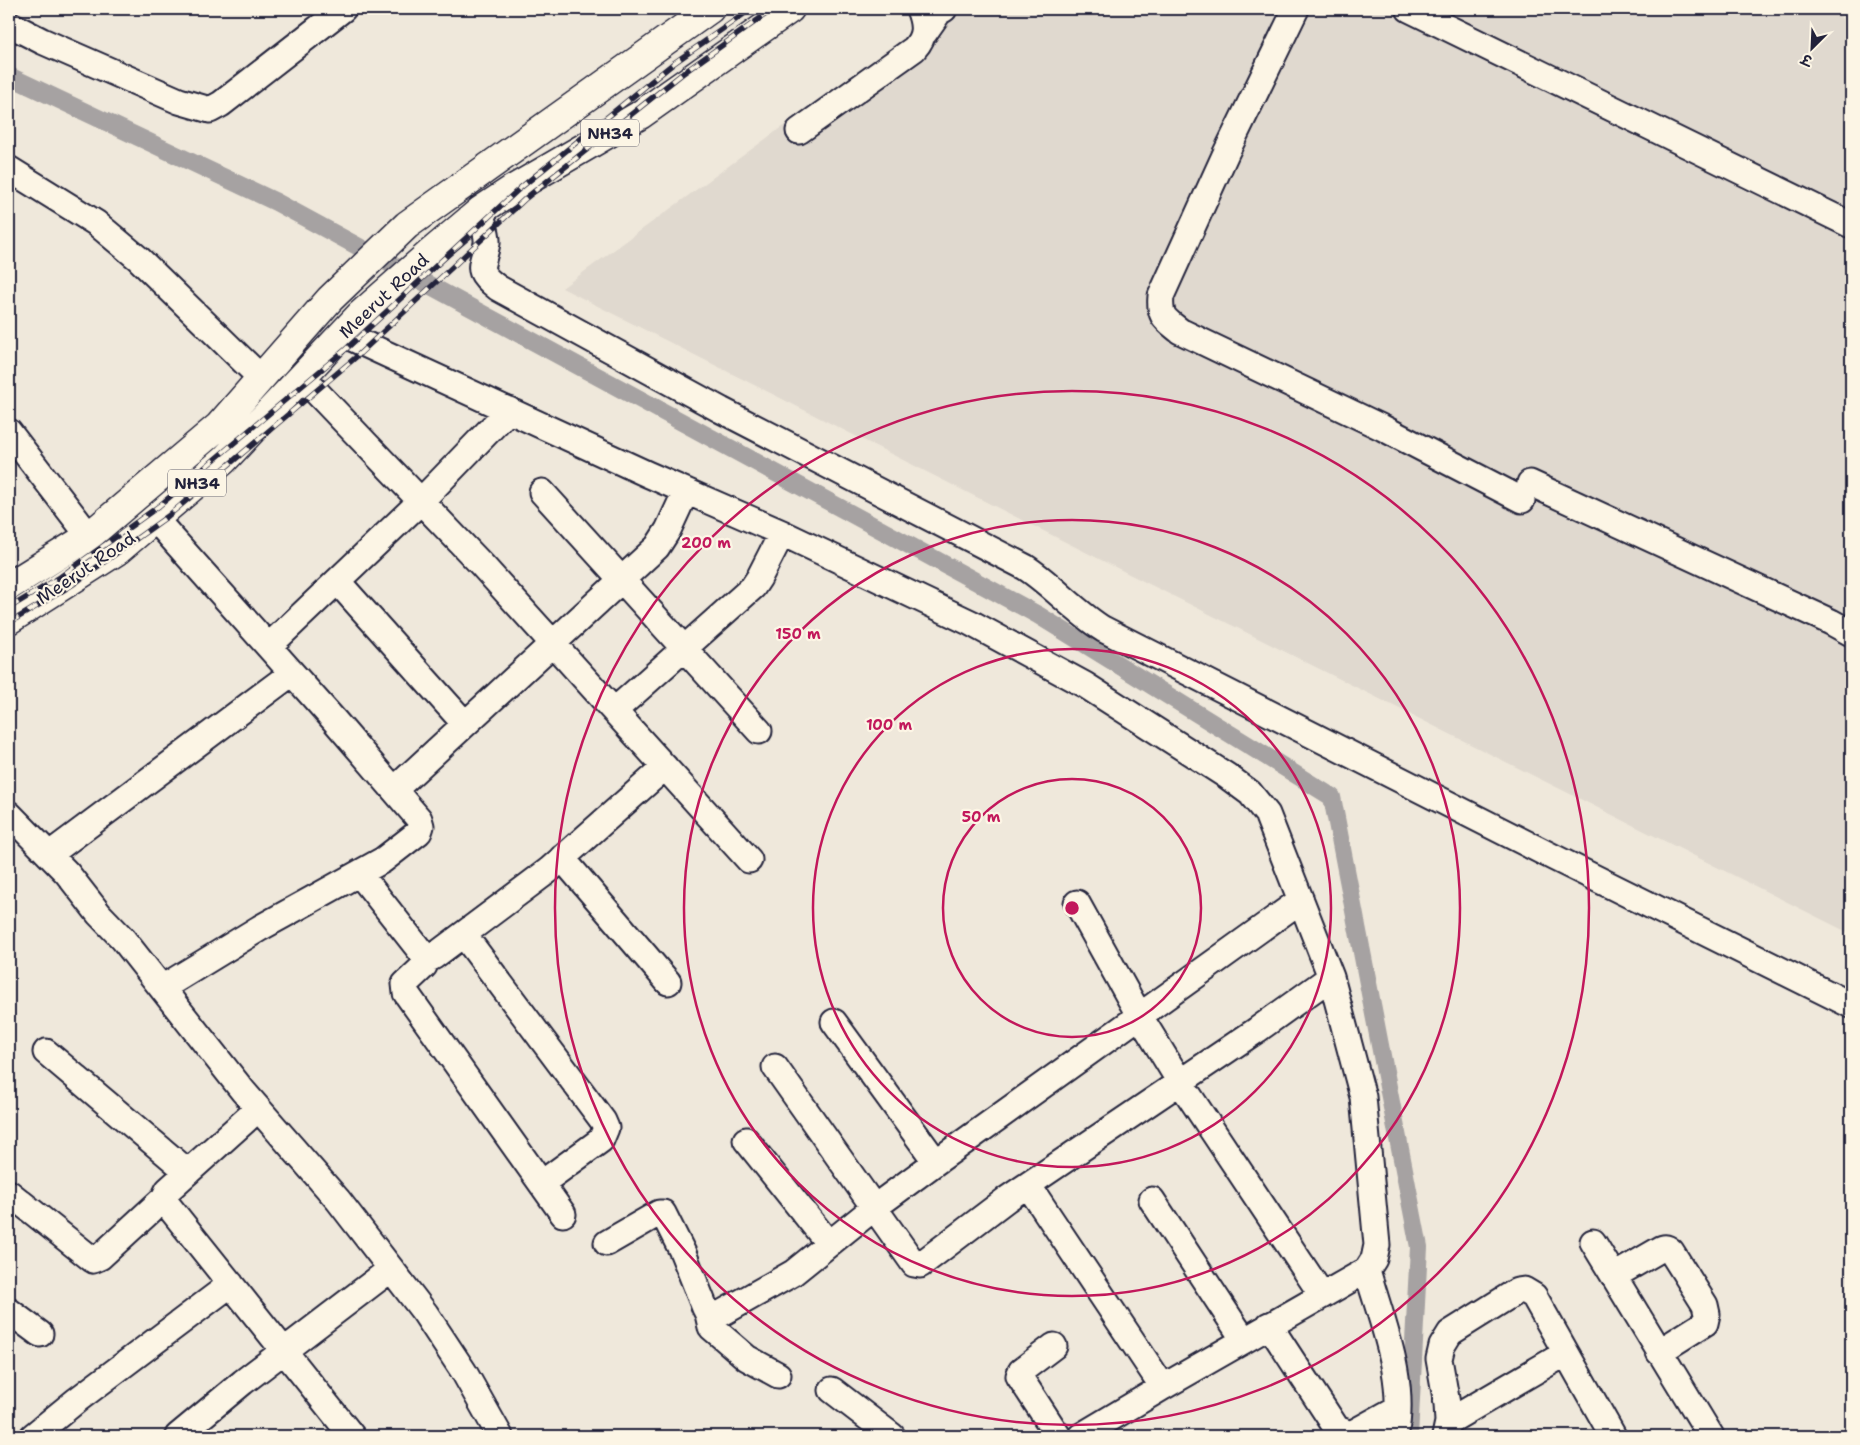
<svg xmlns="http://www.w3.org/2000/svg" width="1860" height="1445" font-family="'Shantell Sans','Playpen Sans Deva',sans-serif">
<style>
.built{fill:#e0d9cf}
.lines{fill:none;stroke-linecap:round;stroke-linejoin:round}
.canal{stroke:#a6a2a2;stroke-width:18}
.minor-casing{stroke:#22223b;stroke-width:29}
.highway-casing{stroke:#22223b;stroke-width:31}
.minor{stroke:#fcf5e5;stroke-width:25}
.highway{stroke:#fcf5e5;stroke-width:28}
.rail-casing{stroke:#22223b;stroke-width:5.5}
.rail{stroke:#fcf5e5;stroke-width:4;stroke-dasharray:11;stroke-linecap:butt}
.ring{fill:none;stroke:#c2185b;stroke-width:2.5}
.labels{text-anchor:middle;stroke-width:4.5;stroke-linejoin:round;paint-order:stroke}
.shield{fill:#fcf5e5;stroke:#63616e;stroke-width:1}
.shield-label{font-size:16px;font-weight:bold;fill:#22223b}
.street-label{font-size:18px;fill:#22223b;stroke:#fcf5e5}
.centre{fill:#c2185b;stroke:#fcf5e5;stroke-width:2.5}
.ring-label{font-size:15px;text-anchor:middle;font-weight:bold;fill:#c2185b;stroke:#fcf5e5;stroke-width:4.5;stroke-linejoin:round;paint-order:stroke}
</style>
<rect width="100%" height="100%" fill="#efe8db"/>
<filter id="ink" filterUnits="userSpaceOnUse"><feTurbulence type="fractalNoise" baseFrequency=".02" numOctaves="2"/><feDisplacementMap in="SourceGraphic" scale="10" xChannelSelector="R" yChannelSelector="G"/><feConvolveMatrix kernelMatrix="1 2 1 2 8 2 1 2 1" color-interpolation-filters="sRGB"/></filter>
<g filter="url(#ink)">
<path class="built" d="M943 9H1835L1851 32V934L1123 571 562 288Z"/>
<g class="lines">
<path class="canal" d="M9 76 276 202 1038 615 1332 797 1419 1247 1409 1436"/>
<defs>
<path id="minor" d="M1296 9 1226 153 1161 296C1159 317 1165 319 1180 331L1383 428 1522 500
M1409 9 1851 225
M9 24 42 41 179 101 210 110 221 104 343 9
M925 32 939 12 944 9
M799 131 914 49C926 36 925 25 919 9
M9 169 96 223 139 259 261 378
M480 211C482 221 488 233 487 243 483 268 473 269 498 288L721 410 1025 567C1053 585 1074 611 1103 629L1553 857 1851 1005
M343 334 647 474 782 533 971 623 1085 685 1227 776 1250 793 1267 814 1331 977 1363 1097 1377 1245 1374 1259 1367 1270 1163 1387 1081 1436
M302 377 482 565 749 860
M9 432 89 536
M1530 483 1831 622 1851 633
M542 492 759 731
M155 519 334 720 419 819 421 826 419 832 383 860 260 928 162 988
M337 581 465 724
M269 646 421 501 509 410
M614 711 753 587 759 578 782 533
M394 790 657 547 668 530 686 491
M9 814 67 873 99 914 123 939 243 1091 338 1200 425 1313 464 1372 500 1436
M50 854 292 673
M562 858 668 982
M359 873 422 953 433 957 549 870 665 767
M1077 903 1139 1015 1180 1082 1322 1295
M464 935 603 1121 606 1128 601 1140 542 1183
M428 956 424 966 405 984 406 993 563 1214
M834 1022 936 1162
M46 1052 188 1172
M775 1067 914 1264 920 1265 1007 1199 1257 1030 1331 977
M258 1109 168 1190 164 1198 166 1203 352 1436
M746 1140 829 1244
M1028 1185 1163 1387
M9 1193 93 1260 100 1257 164 1198
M1152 1200 1244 1340
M1593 1242 1711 1436
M607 1243 659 1213H663L683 1253 705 1308 708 1314 715 1317 793 1273 875 1207 936 1162 1301 900
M1367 1270C1382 1323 1407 1380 1395 1436
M1614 1276 1659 1250C1664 1247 1667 1247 1671 1251L1705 1305 1707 1314 1705 1323 1659 1352
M9 1311 40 1334
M708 1314 711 1327 747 1358 778 1375
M1269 1325 1337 1429 1351 1434 1398 1408
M1054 1346 1021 1371 1019 1376 1058 1436
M832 1390 892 1436
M1448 1422 1566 1353
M33 1436 77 1400 231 1284
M178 1436 243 1382 391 1269
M1445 1436 1448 1422 1447 1404 1439 1359 1442 1346 1450 1333 1517 1291 1524 1290 1534 1296 1613 1436"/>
<path id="highway" d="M9 586 89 536 219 426 330 299 407 225 710 9
M9 620 117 551 224 460 360 315 429 254 480 211 513 189 640 115 790 9"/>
</defs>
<use href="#minor" class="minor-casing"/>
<use href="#highway" class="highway-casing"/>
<use href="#minor" class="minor"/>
<use href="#highway" class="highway"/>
<defs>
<path id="rail" d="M9 608 60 577 159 506 346 349 519 189 674 63 751 9
M9 623 72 585 168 516 355 358 526 198 682 74 773 9"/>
</defs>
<use href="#rail" class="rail-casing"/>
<use href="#rail" class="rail"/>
</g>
</g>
<g class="ring">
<circle cx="1072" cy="908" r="129"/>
<circle cx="1072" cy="908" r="259"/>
<circle cx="1072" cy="908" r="388"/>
<circle cx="1072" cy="908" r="517"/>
</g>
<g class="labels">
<g class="shield">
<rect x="581" y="119.5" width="58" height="27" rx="4"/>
<rect x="168" y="469.5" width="58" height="27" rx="4"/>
</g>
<g class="shield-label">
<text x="610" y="139">NH34</text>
<text x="197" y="489">NH34</text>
</g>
<g class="street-label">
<text transform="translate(384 296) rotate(-43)" y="6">Meerut Road</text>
<text transform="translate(86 568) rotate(-34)" y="6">Meerut Road</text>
</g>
</g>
<circle cx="1072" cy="908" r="8" class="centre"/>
<g class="ring-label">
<text x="706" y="548">200 m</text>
<text x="798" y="639">150 m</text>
<text x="889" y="730">100 m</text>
<text x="981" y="822">50 m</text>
</g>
<rect width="1860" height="1445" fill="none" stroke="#fcf5e5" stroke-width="30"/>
<rect x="15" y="15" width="1830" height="1415" fill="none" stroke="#22223b" stroke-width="2" filter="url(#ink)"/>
<g transform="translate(1812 48) rotate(204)" stroke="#fcf5e5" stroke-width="4" paint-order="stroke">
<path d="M0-4L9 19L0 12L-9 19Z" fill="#22223b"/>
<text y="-8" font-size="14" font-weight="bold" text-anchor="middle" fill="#22223b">उ</text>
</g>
</svg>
